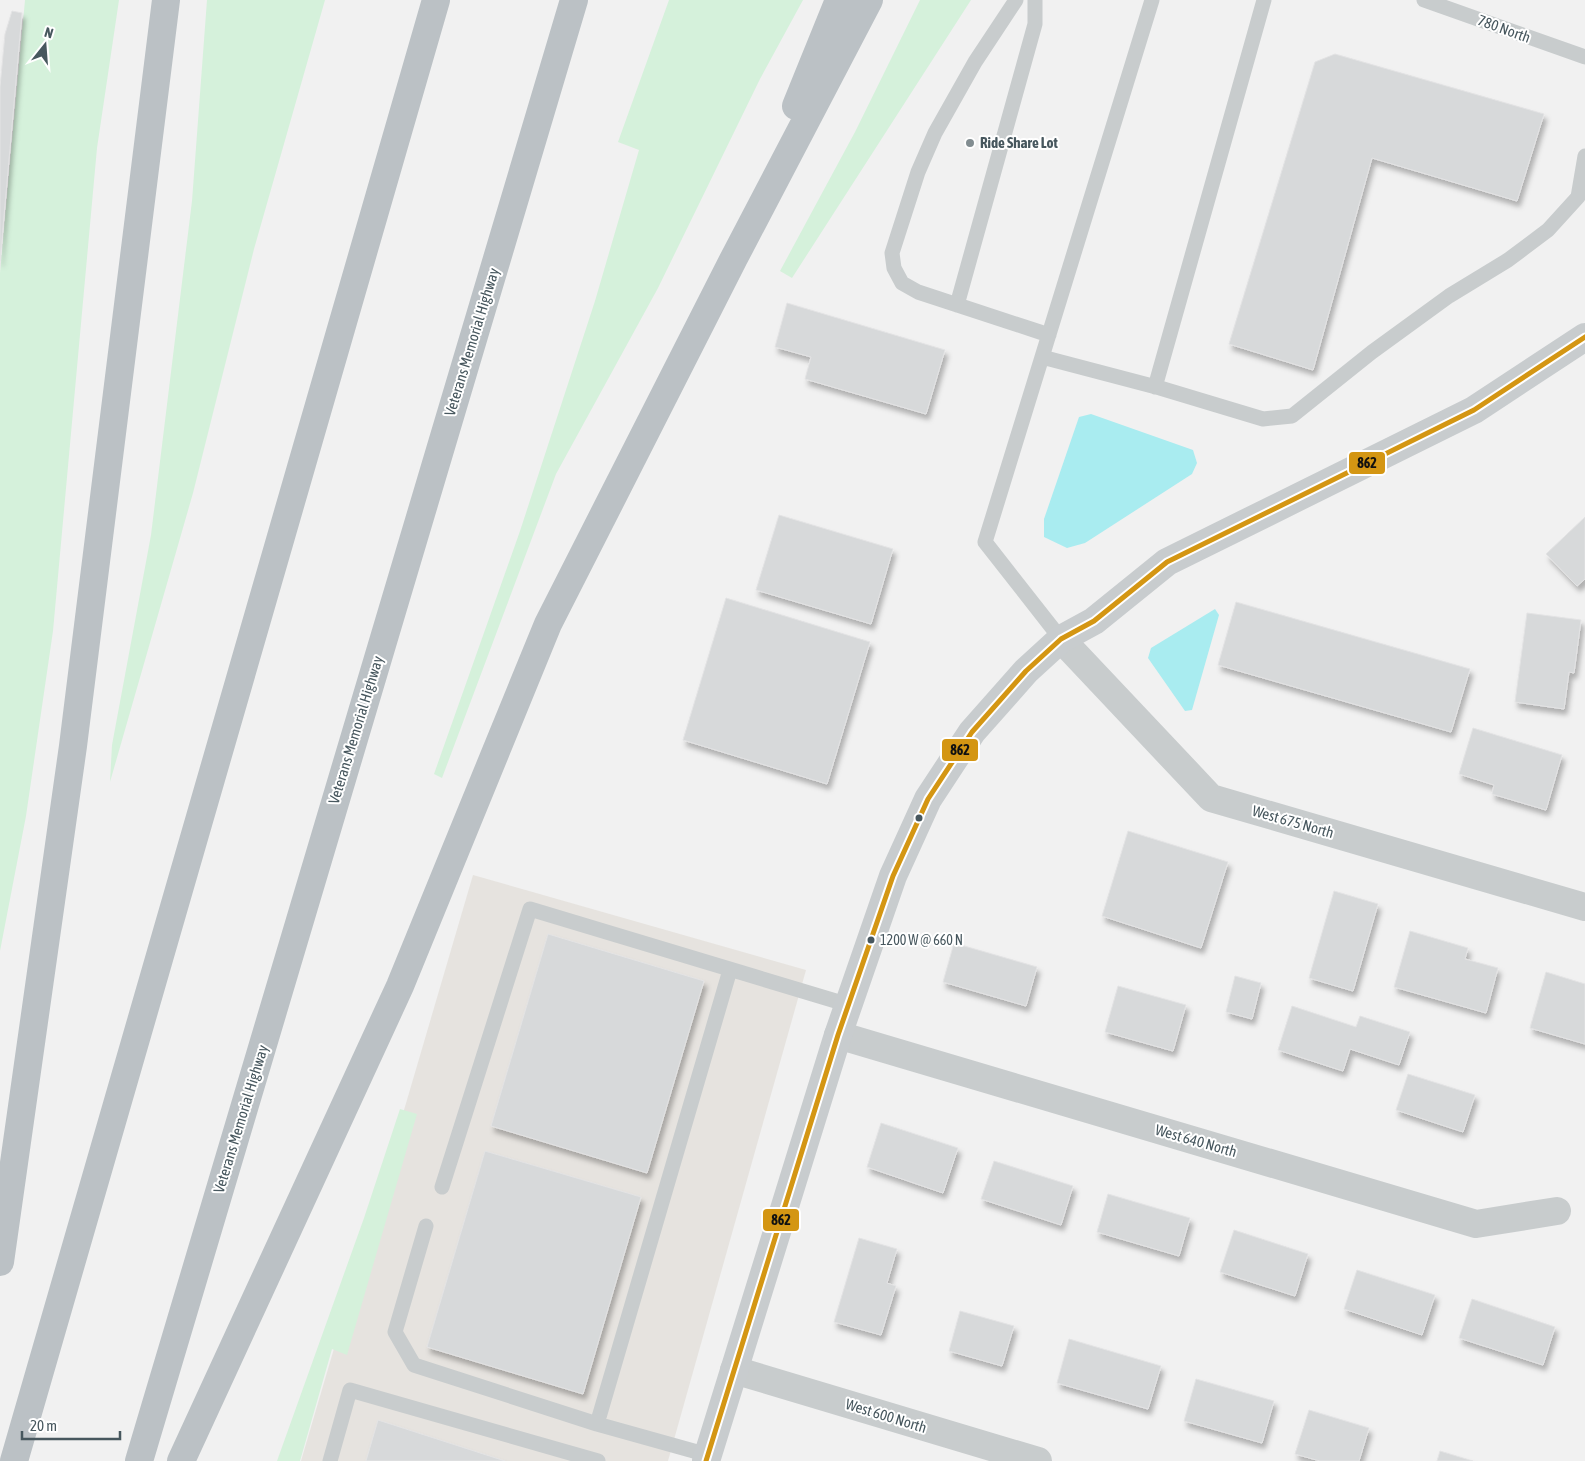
<svg xmlns="http://www.w3.org/2000/svg" width="1585" height="1461" font-family="'Asap Condensed',sans-serif">
<style>
.commercial{fill:#e6e3df}
.green{fill:#d5f1db}
.water{fill:#a9ecf0}
.building{fill:#d7d9da;stroke:#e3e3e4;filter:url(#shadow)}
.lines{fill:none;stroke-linecap:round;stroke-linejoin:round}
.lane{stroke:#c8cccd;stroke-width:15}
.street{stroke:#c8cccd;stroke-width:28}
.secondary{stroke:#c8ccce;stroke-width:28}
.highway{stroke:#bbc1c5;stroke-width:28}
.bus-1-casing{stroke:#fff;stroke-width:9}
.bus-1{stroke:#d49613;stroke-width:5}
.poi-dot{fill:#828d91;stroke:#fff;stroke-width:2}
.bus-dot{fill:#47575e;stroke:#fff;stroke-width:2}
.labels{text-anchor:middle;stroke-width:4;stroke-linejoin:round;paint-order:stroke}
.bus-label{font-size:14px;fill:#47575e;stroke:#fff;text-anchor:start}
.street-label{font-size:15px;fill:#47575e;stroke:#fff}
.poi-label{font-size:15px;font-weight:bold;fill:#47575e;stroke:#fff;text-anchor:start}
.line-badge{stroke:#fff;stroke-width:2}
.pale-badge-label{font-size:14px;text-anchor:middle;font-weight:bold;fill:#111}
</style>
<defs>
<filter id="shadow"><feDropShadow dx="3" dy="5.5" stdDeviation="2.5" flood-color="#0004"/></filter>
</defs>
<rect width="100%" height="100%" fill="#f1f1f1"/>
<path class="commercial" d="M473 875 806 970 668 1461H301Z"/>
<path class="green" d="M25 0H119L97 148 53 631 26 816 0 951V273Z
M207 0H325L254 249 193 493 110 782 112 745 151 535 192 201Z
M669 0H803L760 79 658 288 556 474 442 778 434 774 520 531 595 301 639 150 618 142Z
M920 0H971L792 278 780 271 855 132Z
M400 1109 417 1114 347 1355 332 1349 300 1461H277L364 1218Z"/>
<path class="water" d="M1091 414 1193 450 1197 463 1192 474 1085 543 1067 548 1044 537V519L1079 417Z
M1215 609 1219 615 1192 710 1185 711 1148 658 1151 648Z"/>
<path class="building" d="M12 11 22 13 0 261V87L5 34Z
M1335 54 1544 114 1517 201 1372 158 1313 370 1229 344 1315 62Z
M787 303 945 350 926 414 805 379 811 357 775 347Z
M779 515 893 549 871 624 756 590Z
M1585 517V579L1577 586 1546 554Z
M726 598 870 642 827 784 683 740Z
M1236 602 1470 669 1451 732 1218 665Z
M1527 613 1581 620 1574 673 1569 672 1564 709 1515 702Z
M1473 728 1562 755 1546 810 1492 794 1494 785 1459 774Z
M1128 831 1228 862 1201 948 1102 916Z
M1334 891 1378 904 1353 991 1309 978Z
M1410 931 1468 948 1465 959 1498 968 1486 1013 1394 987Z
M548 934 704 981 647 1173 491 1126Z
M954 943 1037 967 1026 1006 943 982Z
M1546 972 1585 984V1044L1530 1028Z
M1235 976 1261 983 1252 1019 1226 1012Z
M1118 986 1186 1005 1173 1051 1105 1032Z
M1292 1006 1356 1027 1360 1016 1410 1032 1399 1065 1350 1049 1343 1071 1278 1050Z
M1408 1074 1475 1095 1463 1132 1396 1110Z
M881 1123 958 1148 943 1193 867 1167Z
M485 1151 641 1197 583 1394 427 1347Z
M994 1161 1073 1186 1061 1225 981 1199Z
M1108 1194 1190 1218 1179 1256 1097 1232Z
M1234 1230 1308 1254 1295 1296 1220 1272Z
M859 1238 897 1249 887 1283 896 1286 881 1335 834 1322Z
M1357 1270 1435 1295 1422 1335 1344 1309Z
M1472 1299 1555 1327 1543 1365 1459 1338Z
M960 1311 1014 1326 1002 1366 949 1351Z
M1069 1339 1161 1366 1148 1409 1057 1383Z
M1196 1379 1274 1401 1262 1443 1184 1421Z
M1309 1410 1369 1428 1359 1461H1320L1295 1454Z
M378 1420 505 1461H366Z
M1440 1451 1473 1461H1437Z"/>
<g class="lines">
<path class="lane" d="M1016 0 975 62 935 133 918 172 892 253 894 268 902 283 918 292 1049 335
M1424 0 1585 57
M957 305 1035 24V0
M1042 357 1160 388 1263 419 1292 416 1372 352 1449 296 1508 260 1548 230 1578 197 1585 156
M1155 387 1264 0
M1061 639 985 542 1152 0
M442 1187 530 909 849 1005
M426 1226 395 1332 414 1365 597 1424 708 1455
M597 1424 730 970
M330 1461 350 1390 598 1461"/>
<path class="street" d="M1061 639 1211 798 1585 907
M838 1035 1476 1224 1557 1211
M734 1370 1038 1461"/>
<path class="secondary" d="M706 1461 838 1035 893 876 928 799 972 732 1026 671 1061 639 1094 621 1167 562 1474 410 1585 337"/>
<path class="highway" d="M796 106 839 0
M0 1262 73 746 166 0
M14 1461 436 0
M139 1461 574 0
M181 1461 400 986 548 624 734 258 869 0"/>
<defs>
<path id="bus-1" d="M706 1461 838 1035 893 876 928 799 972 732 1026 671 1061 639 1094 621 1167 562 1474 410 1585 337"/>
</defs>
<use href="#bus-1" class="bus-1-casing"/>
<use href="#bus-1" class="bus-1"/>
</g>
<circle class="poi-dot" cx="970" cy="143" r="5"/>
<g class="bus-dot">
<circle cx="919" cy="818" r="4.5"/>
<circle cx="871" cy="940" r="4.5"/>
</g>
<g class="labels">
<g class="bus-label">
<text x="880" y="945">1200 W @ 660 N</text>
</g>
<g class="street-label">
<text transform="translate(1504 29) rotate(20)" y="5">780 North</text>
<text transform="translate(472 342) rotate(-73)" y="5">Veterans Memorial Highway</text>
<text transform="translate(356 730) rotate(-73)" y="5">Veterans Memorial Highway</text>
<text transform="translate(1293 822) rotate(16)" y="5">West 675 North</text>
<text transform="translate(241 1119) rotate(-73)" y="5">Veterans Memorial Highway</text>
<text transform="translate(1196 1141) rotate(16)" y="5">West 640 North</text>
<text transform="translate(886 1416) rotate(17)" y="5">West 600 North</text>
</g>
<g class="poi-label">
<text x="980" y="148">Ride Share Lot</text>
</g>
</g>
<g class="line-badge">
<rect x="1348" y="451" width="38" height="24" rx="5" fill="#d49613"/>
<rect x="941" y="738" width="38" height="24" rx="5" fill="#d49613"/>
<rect x="762" y="1208" width="38" height="24" rx="5" fill="#d49613"/>
</g>
<g class="pale-badge-label">
<text x="1367" y="468">862</text>
<text x="960" y="755">862</text>
<text x="781" y="1225">862</text>
</g>
<g transform="translate(45 45) rotate(17)" stroke="#ffffff" stroke-width="4" paint-order="stroke">
<path d="M0-4L9 19L0 12L-9 19Z" fill="#47575e"/>
<text y="-8" font-size="14" font-weight="bold" text-anchor="middle" fill="#47575e">N</text>
</g>
<path d="M22 1431v8h98v-8" fill="none" stroke="#47575e" stroke-width="2.5"/>
<text x="30" y="1431" font-size="15" fill="#47575e" stroke="#ffffff" stroke-width="4" paint-order="stroke">20 m</text>
</svg>
